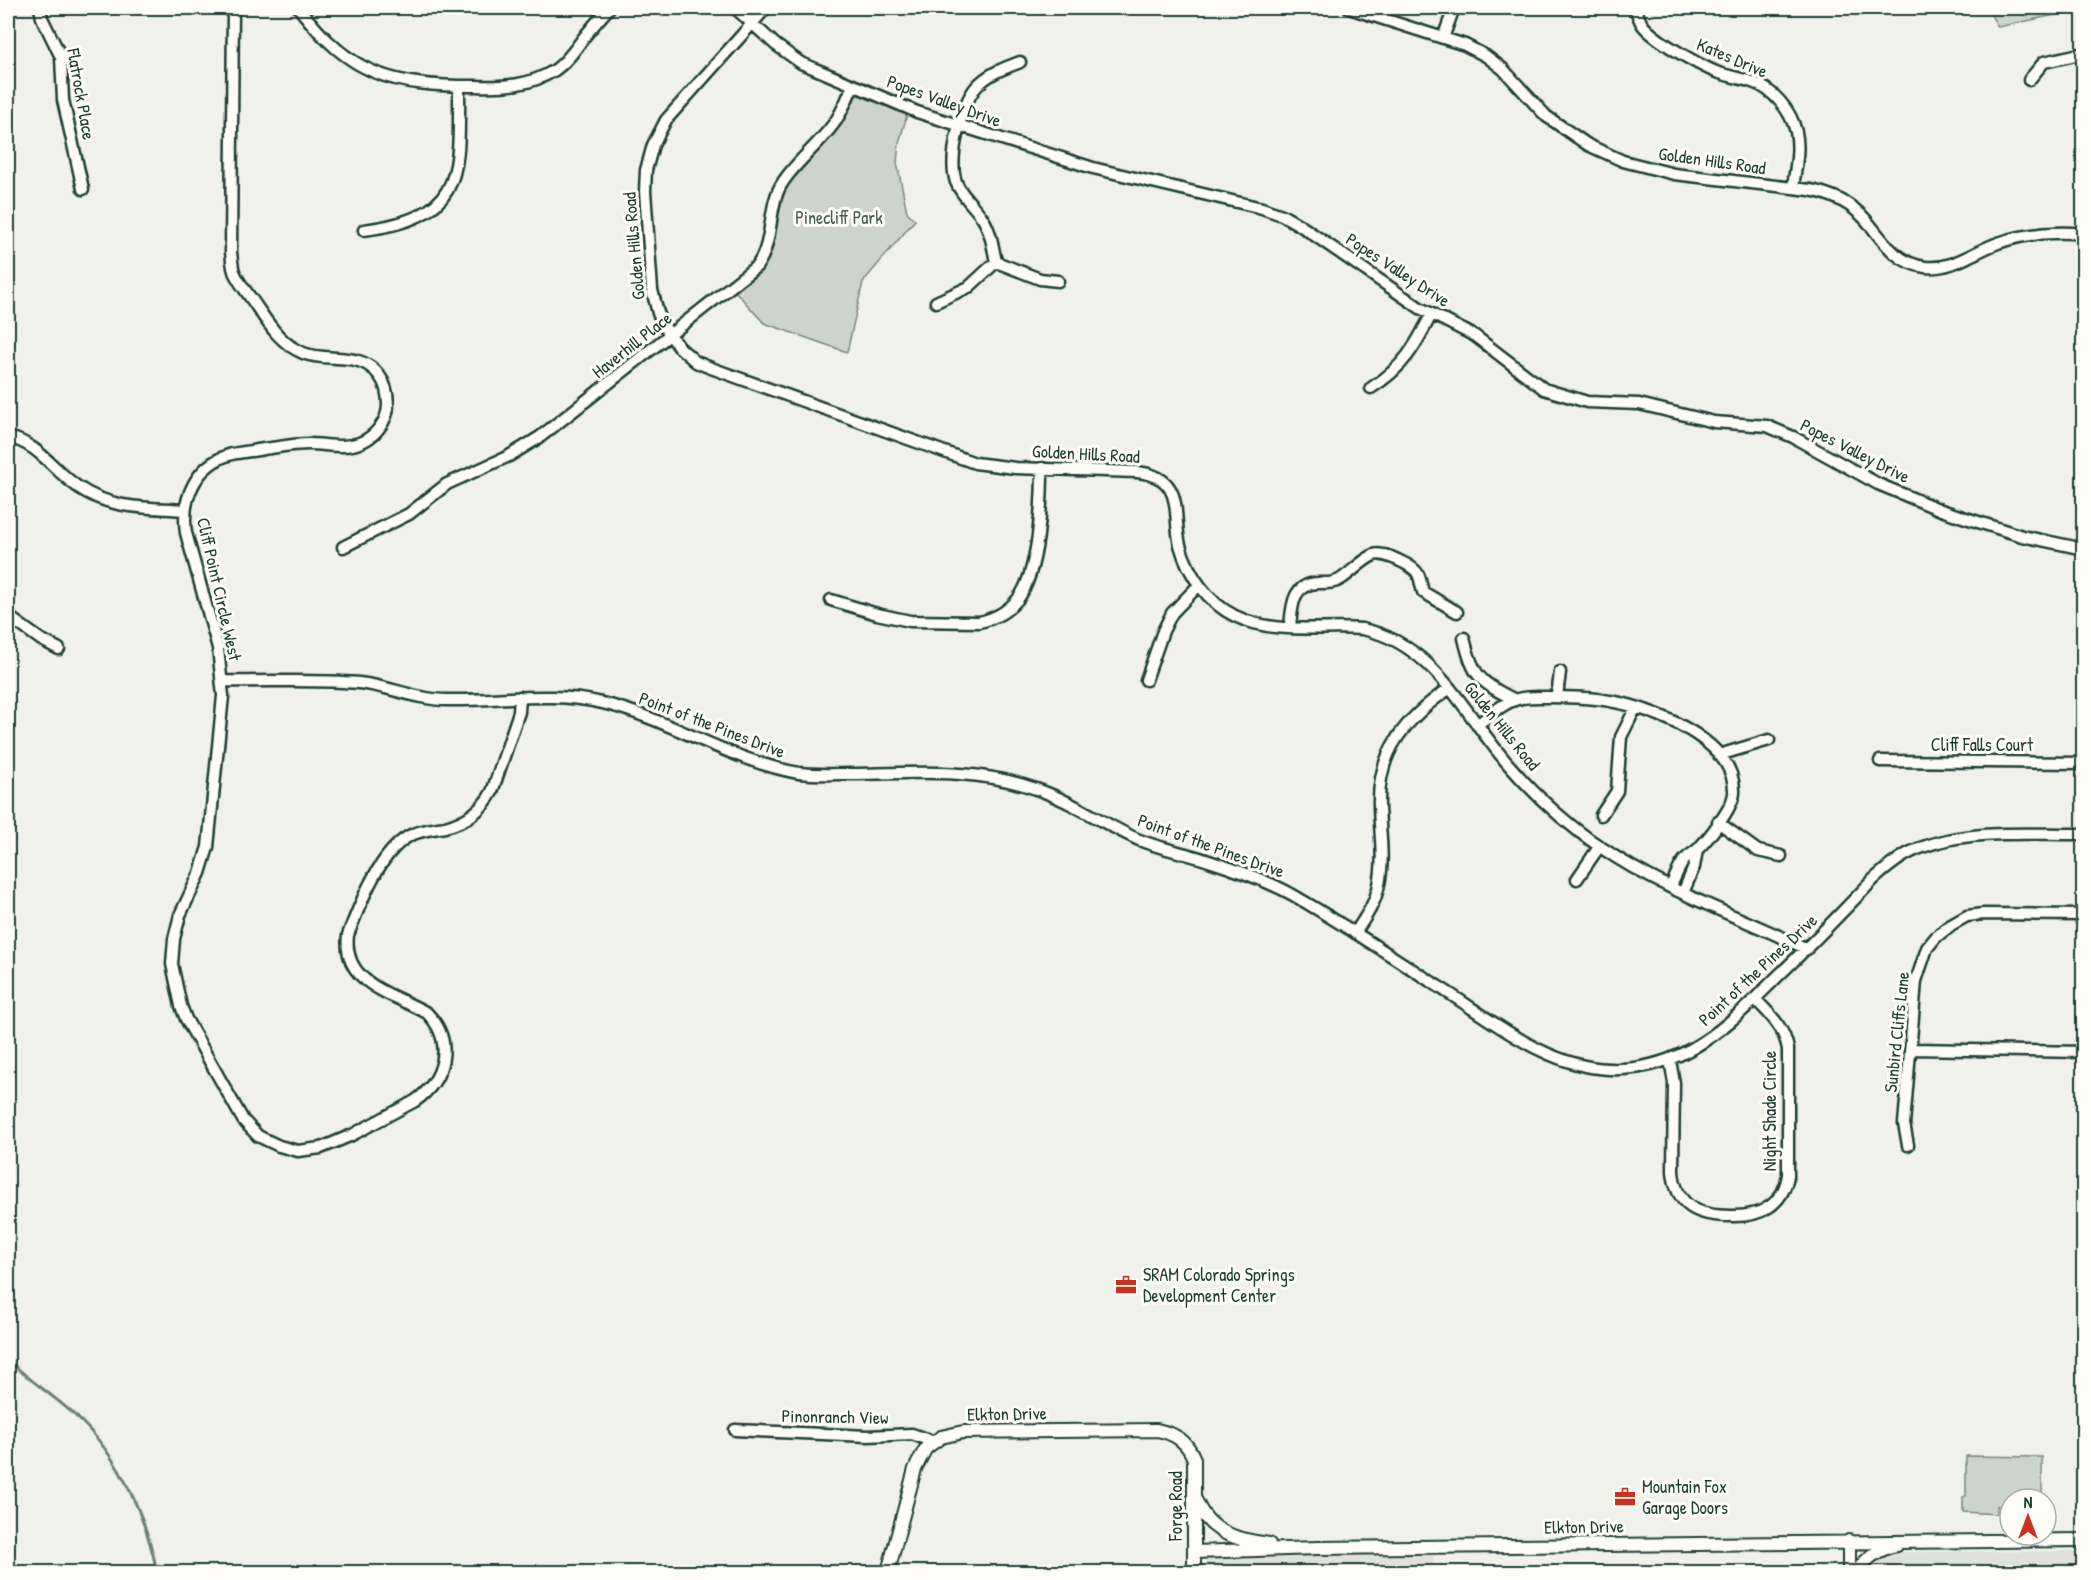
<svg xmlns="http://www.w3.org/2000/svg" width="2091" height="1580" font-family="'Patrick Hand',sans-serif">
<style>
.built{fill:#dfe2dc}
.green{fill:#cdd3cd;stroke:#768880;stroke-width:1.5}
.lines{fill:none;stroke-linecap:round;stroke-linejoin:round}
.stream{stroke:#6c8077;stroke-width:3}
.minor-casing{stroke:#1f3d34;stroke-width:15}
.tertiary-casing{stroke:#1f3d34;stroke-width:16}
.minor{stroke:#fdfcf7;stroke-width:10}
.tertiary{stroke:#fdfcf7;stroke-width:12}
.labels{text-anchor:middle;stroke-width:6;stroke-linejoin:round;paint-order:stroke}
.street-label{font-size:18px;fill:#1f3d34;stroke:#fdfcf7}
.park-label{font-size:18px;fill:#425b53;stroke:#fdfcf7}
.poi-label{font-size:18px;fill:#1f3d34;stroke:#fdfcf7;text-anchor:start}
</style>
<rect width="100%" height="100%" fill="#f0f1eb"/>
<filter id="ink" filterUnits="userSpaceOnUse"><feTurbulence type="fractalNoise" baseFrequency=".0167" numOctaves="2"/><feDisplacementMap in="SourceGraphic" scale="12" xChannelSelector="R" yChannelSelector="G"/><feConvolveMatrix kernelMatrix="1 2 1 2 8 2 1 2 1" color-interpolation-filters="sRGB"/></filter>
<g filter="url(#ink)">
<path class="built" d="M2083 1551V1572H1867L1870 1568 1881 1557 1891 1552Z
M1206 1555H1433V1572H1206Z"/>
<path class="green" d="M1987 8H2083L2084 9 1998 27Z
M859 95 907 115 899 143 897 163 907 212 915 220 863 282 847 352 764 323 735 291 758 274 769 259 783 196 787 186 841 125 856 96Z
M1966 1456 2042 1457V1499H2010V1505L1997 1506V1514L1963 1512V1497L1966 1496Z"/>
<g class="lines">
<path class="stream" d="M8 1360C30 1381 56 1397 79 1419 120 1458 146 1517 157 1572"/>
<defs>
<path id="minor" d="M40 8 42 18 61 57 63 100 83 189
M233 8 231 252C232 260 232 267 235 274 239 282 245 290 250 297 265 318 278 343 303 353 328 363 360 350 379 375 386 384 388 394 388 405 388 421 374 438 359 443 344 449 325 444 309 444 294 444 279 447 264 449 253 451 242 452 232 454 196 464 181 498 186 533L218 648 223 696 208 847 200 873 180 915 174 939 172 964 181 1006 186 1019 243 1120 258 1136 279 1146 298 1151 321 1148 352 1135 415 1101C445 1080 455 1041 427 1013 392 993 342 984 348 935 360 904 379 853 409 836 420 830 433 829 445 827 465 822 482 810 492 792L519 712 520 697
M299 8C351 76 392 86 475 86 503 87 530 86 555 70 568 61 576 48 585 36 593 26 601 17 609 8
M735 8 776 45 801 63 917 112 1093 168 1262 208 1282 215 1301 226 1420 308 1475 336 1544 389 1587 402 1639 404 1714 422 1767 426 1793 437 1878 484 1941 510 2022 536 2084 549
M766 8 666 120 653 145 646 170 645 191 652 290 658 313 663 325 679 347 696 362 711 368 975 463 1015 468 1137 472C1186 477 1172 513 1180 545 1188 574 1208 603 1235 616 1273 635 1321 626 1362 629 1434 643 1464 714 1508 764 1535 795 1565 823 1599 846 1662 890 1738 916 1807 949
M1349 8 1465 45 1486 56 1503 69 1546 116 1588 145 1623 161 1674 174 1810 190C1832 194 1851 203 1866 220 1883 240 1895 263 1925 267 1952 270 1973 252 1998 243 2025 234 2055 231 2084 234
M1635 8C1637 13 1639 19 1642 24 1652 39 1699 65 1716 72 1728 76 1740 78 1752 82 1773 89 1791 110 1796 132 1800 150 1795 170 1793 188
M1443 38 1454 8
M1020 62C1005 68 989 73 977 86 961 104 948 159 956 182 962 197 975 206 983 219 991 231 993 248 996 262L1040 279 1058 281
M2029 80 2044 62 2084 53
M364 230C466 217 459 173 459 86
M936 302 969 287 996 262
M1371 388C1403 368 1415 347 1431 315
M8 437C39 444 53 470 78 487 111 510 148 507 185 510
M343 547 409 514 447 484 509 456 540 437 757 266C775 240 767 205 783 182 796 162 817 146 832 126 842 114 847 99 853 85
M831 600 877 614 910 621 979 622C994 619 1008 611 1018 599 1039 571 1042 503 1042 468
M8 616 40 639 59 649
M1290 627C1292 606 1292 584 1318 583 1326 583 1334 584 1341 579 1352 572 1362 560 1374 555 1383 551 1414 566 1418 574 1421 580 1421 586 1423 592L1457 612
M1464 638C1473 676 1479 682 1515 700
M1146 680 1163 631 1172 613 1199 585
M222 681C268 682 314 679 359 683 389 686 417 700 448 700 500 701 551 691 602 703 668 718 732 762 799 773 816 775 835 774 853 774 913 773 976 768 1033 788 1071 800 1103 824 1139 840 1162 849 1186 853 1209 861 1237 870 1266 880 1293 895 1345 925 1396 959 1447 992 1496 1023 1548 1067 1609 1069 1683 1072 1729 1025 1778 976 1811 945 1842 912 1874 879 1884 870 1895 861 1907 854 1959 827 2027 835 2084 834
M1557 697 1560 672
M1477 725C1488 717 1501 704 1515 700 1524 696 1536 697 1546 697 1567 697 1590 697 1610 701 1652 708 1736 740 1734 793 1733 808 1707 840 1697 850 1692 854 1686 857 1683 862 1678 869 1675 878 1671 886
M1719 755 1769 740
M1880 761 2084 763
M1601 815 1617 791 1621 737 1636 707
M1718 822 1758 851 1781 856
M1577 879 1599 847
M1683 893 1694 867 1697 850
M1355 933C1364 919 1374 906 1378 889 1385 861 1380 835 1379 807 1377 751 1406 718 1450 688
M1911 1049 2084 1052
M1670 1060 1674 1083 1673 1171C1676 1207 1698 1216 1731 1216 1759 1217 1783 1206 1788 1175V1049C1784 1027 1770 1014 1755 999
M1908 1145 1904 1124 1916 981 1927 948 1936 937 1951 925 1967 916 1984 914 2084 915
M735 1430 868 1436 912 1434 934 1442"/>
<path id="tertiary" d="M1196 1501C1209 1533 1237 1540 1269 1544
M1849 1541V1572
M1194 1552 1318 1548 2084 1540
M888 1572 915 1469 920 1459 926 1448 934 1442 941 1437 963 1432 1157 1430C1176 1434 1187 1441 1194 1459V1572
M1857 1572C1866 1558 1879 1549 1896 1545"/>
</defs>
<use href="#minor" class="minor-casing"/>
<use href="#tertiary" class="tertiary-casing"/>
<use href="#minor" class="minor"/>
<use href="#tertiary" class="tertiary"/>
</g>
</g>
<defs>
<symbol id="office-bare" viewBox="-9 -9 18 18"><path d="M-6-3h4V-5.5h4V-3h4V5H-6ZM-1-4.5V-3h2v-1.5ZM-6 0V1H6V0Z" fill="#c8321e" stroke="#fdfcf7" stroke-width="2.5" paint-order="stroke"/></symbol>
</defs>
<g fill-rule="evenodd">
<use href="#office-bare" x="1111" y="1270" width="30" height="30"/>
<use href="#office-bare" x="1610" y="1482" width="30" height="30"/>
</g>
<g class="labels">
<g class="street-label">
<text transform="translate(1732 58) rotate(23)" y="6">Kates Drive</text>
<text transform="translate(81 94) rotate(80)" y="6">Flatrock Place</text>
<text transform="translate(944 101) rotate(20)" y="6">Popes Valley Drive</text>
<text transform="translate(1712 161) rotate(8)" y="6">Golden Hills Road</text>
<text transform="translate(634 246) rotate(-95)" y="6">Golden Hills Road</text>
<text transform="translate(1398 270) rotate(33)" y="6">Popes Valley Drive</text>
<text transform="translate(632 345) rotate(-38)" y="6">Haverhill Place</text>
<text transform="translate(1855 451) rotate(27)" y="6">Popes Valley Drive</text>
<text transform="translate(1086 454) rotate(3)" y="6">Golden Hills Road</text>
<text transform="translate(219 589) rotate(77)" y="6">Cliff Point Circle West</text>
<text transform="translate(712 725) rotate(21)" y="6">Point of the Pines Drive</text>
<text transform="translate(1502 726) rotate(51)" y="6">Golden Hills Road</text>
<text x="1982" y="751">Cliff Falls Court</text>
<text transform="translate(1211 846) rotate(20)" y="6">Point of the Pines Drive</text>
<text transform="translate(1758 970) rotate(-43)" y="6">Point of the Pines Drive</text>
<text transform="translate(1897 1032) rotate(-84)" y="6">Sunbird Cliffs Lane</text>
<text transform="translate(1770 1111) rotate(-90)" y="6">Night Shade Circle</text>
<text transform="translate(1007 1414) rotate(-1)" y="6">Elkton Drive</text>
<text transform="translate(835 1417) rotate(1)" y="6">Pinonranch View</text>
<text transform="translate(1176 1506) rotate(-90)" y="6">Forge Road</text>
<text transform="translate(1584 1527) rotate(-1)" y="6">Elkton Drive</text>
</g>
<g class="park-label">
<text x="839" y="224">Pinecliff Park</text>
</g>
<g class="poi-label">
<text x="1143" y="1281">SRAM Colorado Springs<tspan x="1143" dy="21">Development Center</tspan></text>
<text x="1642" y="1493">Mountain Fox<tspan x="1642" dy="21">Garage Doors</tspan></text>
</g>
</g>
<rect width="2091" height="1580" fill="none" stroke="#fdfcf7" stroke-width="30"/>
<rect x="15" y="15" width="2061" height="1550" fill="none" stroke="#1f3d34" stroke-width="2" filter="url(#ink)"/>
<g transform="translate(2028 1517)"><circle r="28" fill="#fdfcf7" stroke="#a4b0a9" stroke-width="1.5"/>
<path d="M0-4.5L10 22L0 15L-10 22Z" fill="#c8321e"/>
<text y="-9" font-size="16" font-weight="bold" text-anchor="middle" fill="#1f3d34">N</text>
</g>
</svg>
